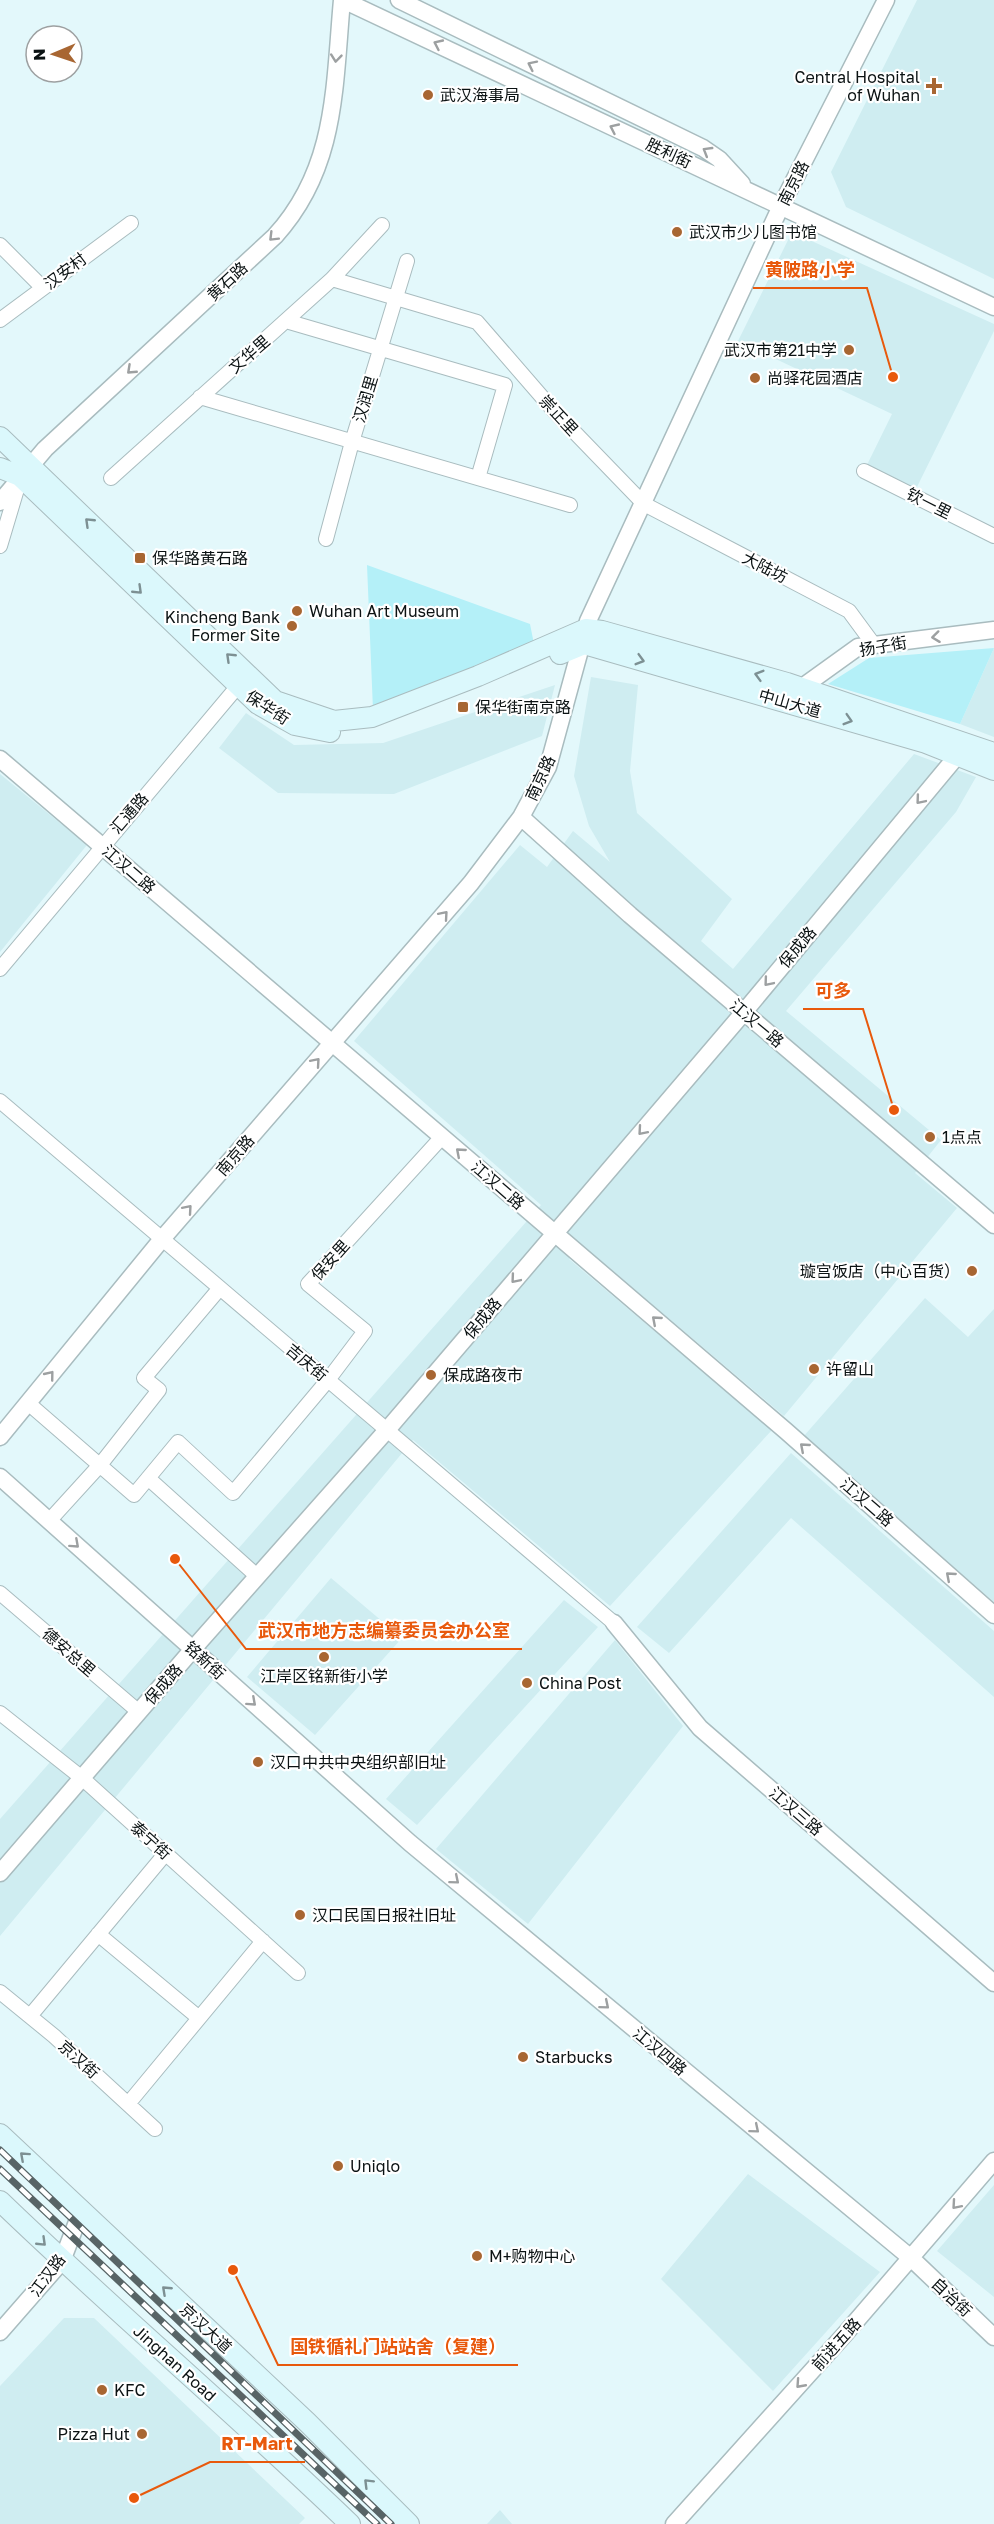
<svg xmlns="http://www.w3.org/2000/svg" width="994" height="2524" font-family="'Golos Text','Noto Sans SC',sans-serif">
<style>
.built{fill:#cfedf1}
.green{fill:#b4f0f8}
.lines{fill:none;stroke-linecap:round;stroke-linejoin:round}
.minor-casing{stroke:#a9bcbf;stroke-width:16}
.tertiary-casing{stroke:#a9bcbf;stroke-width:19}
.secondary-casing{stroke:#a9bcbf;stroke-width:22}
.minor{stroke:#fff;stroke-width:14}
.tertiary{stroke:#fff;stroke-width:16}
.secondary{stroke:#dbf8fc;stroke-width:20}
.rail-casing{stroke:#586466;stroke-width:7}
.rail{stroke:#fff;stroke-width:4.5;stroke-dasharray:14;stroke-linecap:butt}
.oneway{stroke:#9da0a1}
.oneway2{stroke:#7d9093}
.poi-dot{fill:#a86632;stroke:#fff;stroke-width:2}
.labels{text-anchor:middle;stroke-width:4.5;stroke-linejoin:round;paint-order:stroke}
.poi-label{font-size:16px;fill:#0b1213;stroke:#fff;text-anchor:start}
.street-label{font-size:16px;fill:#0b1213;stroke:#fff}
.leader{fill:none;stroke:#e8590c;stroke-width:2}
.callout-dot{fill:#e8590c;stroke:#fff;stroke-width:2}
.callout-label{font-size:18px;text-anchor:middle;font-weight:bold;fill:#e8590c;stroke:#fff;stroke-width:4.5;stroke-linejoin:round;paint-order:stroke}
</style>
<rect width="100%" height="100%" fill="#e3f8fb"/>
<path class="built" d="M917 0H994V279L846 207 831 172Z
M792 232 994 324V331L913 495 864 471 892 414 738 341Z
M994 648V737L960 724Z
M591 677 638 685 630 771 637 813 732 899 701 941 733 969 914 754 976 777 956 812 786 1011 941 1140 915 1173 957 1208 784 1416 581 1244 569 1259 772 1430 610 1606 413 1440 0 1936V1819L541 1205 354 1041 520 845 547 867 573 831 610 862 589 826 574 776Z
M555 685 542 736 394 794 278 793 219 748 246 713 294 745 383 743Z
M0 774 87 845 0 952Z
M925 1298 968 1337 994 1309V1602L803 1437Z
M791 1453 994 1631V1697L791 1518 669 1653 637 1627Z
M331 1578 402 1638 315 1735 247 1677Z
M564 1600 598 1627 417 1825 386 1799Z
M615 1640 683 1726 528 1924 436 1849Z
M748 2174 880 2272 773 2391 661 2279Z
M994 2185V2297L937 2251Z
M64 2318H94L305 2518 299 2524H0V2386Z
M500 2510 512 2524H487Z"/>
<path class="green" d="M367 565 530 624 535 649 373 710Z
M994 648 960 724 828 684 869 658Z"/>
<g class="lines">
<defs>
<path id="minor" d="M0 245 43 288
M332 279 477 322 555 412 644 504 849 611 874 645
M0 320 131 223
M286 321 505 385 478 478
M200 397 570 505
M864 471 994 536
M111 478 332 279 382 225
M326 539 352 442 407 261
M0 546 20 479
M0 969 238 686
M0 1101 614 1623
M28 1403 134 1495 178 1442 233 1493 328 1380 365 1331 308 1284 442 1137
M148 1478 257 1576
M49 1521 100 1465 159 1390 144 1378 220 1288
M0 1593 139 1712
M0 1713 82 1778 298 1973
M98 1934 199 2018
M0 1992 54 2036 155 2129
M30 2016 166 1853
M128 2104 263 1941"/>
<path id="tertiary" d="M343 0 994 307
M399 0 703 148 719 159 742 184
M0 502 45 449 275 236C337 168 334 87 342 0
M801 698V688L858 647 994 630
M0 759 786 1431 994 1615
M521 817 630 915 994 1225
M0 1437 162 1239 471 883 521 817 548 767 588 621 780 208 886 0
M0 1477 410 1843 911 2258 994 2337
M614 1623 700 1728 994 1983
M0 1873 193 1649 387 1430 744 1012 957 756
M0 2332 62 2261 82 2209
M674 2524 845 2334 994 2161"/>
<path id="secondary" d="M0 437 275 701 334 721 372 717 478 676 586 629 602 631 787 683 994 753
M0 468 20 476 258 704 295 725 330 732
M560 654 584 644 926 743 994 770
M0 2134 307 2422 409 2524
M0 2201C114 2311 236 2414 350 2524"/>
</defs>
<use href="#minor" class="minor-casing"/>
<use href="#tertiary" class="tertiary-casing"/>
<use href="#secondary" class="secondary-casing"/>
<use href="#minor" class="minor"/>
<use href="#tertiary" class="tertiary"/>
<use href="#secondary" class="secondary"/>
<defs>
<path id="rail" d="M0 2150 391 2524
M0 2169 377 2524"/>
</defs>
<use href="#rail" class="rail-casing"/>
<use href="#rail" class="rail"/>
</g>
<defs><path id="oneway-chevron" d="M-2-3.5L2.5 0L-2 3.5" fill="none" stroke-width="1.6" stroke-linecap="round" stroke-linejoin="round" transform="scale(1.5)"/></defs>
<g class="oneway">
<use href="#oneway-chevron" transform="translate(438 44) rotate(-155)"/>
<use href="#oneway-chevron" transform="translate(336 58) rotate(96)"/>
<use href="#oneway-chevron" transform="translate(532 65) rotate(-154)"/>
<use href="#oneway-chevron" transform="translate(614 128) rotate(-155)"/>
<use href="#oneway-chevron" transform="translate(707 151) rotate(-149)"/>
<use href="#oneway-chevron" transform="translate(273 237) rotate(135)"/>
<use href="#oneway-chevron" transform="translate(131 370) rotate(137)"/>
<use href="#oneway-chevron" transform="translate(936 637) rotate(173)"/>
<use href="#oneway-chevron" transform="translate(920 800) rotate(130)"/>
<use href="#oneway-chevron" transform="translate(444 915) rotate(-49)"/>
<use href="#oneway-chevron" transform="translate(768 982) rotate(130)"/>
<use href="#oneway-chevron" transform="translate(316 1062) rotate(-49)"/>
<use href="#oneway-chevron" transform="translate(642 1131) rotate(131)"/>
<use href="#oneway-chevron" transform="translate(460 1152) rotate(-139)"/>
<use href="#oneway-chevron" transform="translate(188 1209) rotate(-49)"/>
<use href="#oneway-chevron" transform="translate(515 1279) rotate(130)"/>
<use href="#oneway-chevron" transform="translate(656 1320) rotate(-139)"/>
<use href="#oneway-chevron" transform="translate(50 1375) rotate(-51)"/>
<use href="#oneway-chevron" transform="translate(804 1447) rotate(-139)"/>
<use href="#oneway-chevron" transform="translate(75 1544) rotate(42)"/>
<use href="#oneway-chevron" transform="translate(950 1576) rotate(-139)"/>
<use href="#oneway-chevron" transform="translate(252 1702) rotate(42)"/>
<use href="#oneway-chevron" transform="translate(455 1880) rotate(40)"/>
<use href="#oneway-chevron" transform="translate(605 2005) rotate(40)"/>
<use href="#oneway-chevron" transform="translate(755 2129) rotate(40)"/>
<use href="#oneway-chevron" transform="translate(956 2205) rotate(131)"/>
<use href="#oneway-chevron" transform="translate(800 2384) rotate(132)"/>
</g>
<g class="oneway2">
<use href="#oneway-chevron" transform="translate(89 522) rotate(-136)"/>
<use href="#oneway-chevron" transform="translate(138 590) rotate(44)"/>
<use href="#oneway-chevron" transform="translate(230 657) rotate(-136)"/>
<use href="#oneway-chevron" transform="translate(640 660) rotate(16)"/>
<use href="#oneway-chevron" transform="translate(759 675) rotate(-164)"/>
<use href="#oneway-chevron" transform="translate(848 720) rotate(17)"/>
<use href="#oneway-chevron" transform="translate(24 2156) rotate(-138)"/>
<use href="#oneway-chevron" transform="translate(42 2242) rotate(44)"/>
<use href="#oneway-chevron" transform="translate(166 2290) rotate(-137)"/>
<use href="#oneway-chevron" transform="translate(368 2483) rotate(-135)"/>
</g>
<g class="poi-dot">
<path d="M931 77h6v6h6v6h-6v6h-6v-6h-6v-6h6z"/>
<circle cx="428" cy="95" r="6"/>
<circle cx="677" cy="232" r="6"/>
<circle cx="849" cy="350" r="6"/>
<circle cx="755" cy="378" r="6"/>
<rect x="134" y="552" width="12" height="12" rx="3"/>
<circle cx="297" cy="611" r="6"/>
<circle cx="292" cy="626" r="6"/>
<rect x="457" y="701" width="12" height="12" rx="3"/>
<circle cx="930" cy="1137" r="6"/>
<circle cx="972" cy="1271" r="6"/>
<circle cx="814" cy="1369" r="6"/>
<circle cx="431" cy="1375" r="6"/>
<circle cx="324" cy="1657" r="6"/>
<circle cx="527" cy="1683" r="6"/>
<circle cx="258" cy="1762" r="6"/>
<circle cx="300" cy="1915" r="6"/>
<circle cx="523" cy="2057" r="6"/>
<circle cx="338" cy="2166" r="6"/>
<circle cx="477" cy="2256" r="6"/>
<circle cx="102" cy="2390" r="6"/>
<circle cx="142" cy="2434" r="6"/>
</g>
<g class="labels">
<g class="poi-label">
<text x="920" y="83" text-anchor="end">Central Hospital<tspan x="920" dy="18">of Wuhan</tspan></text>
<text x="440" y="101">武汉海事局</text>
<text x="689" y="238">武汉市少儿图书馆</text>
<text x="837" y="356" text-anchor="end">武汉市第21中学</text>
<text x="767" y="384">尚驿花园酒店</text>
<text x="152" y="564">保华路黄石路</text>
<text x="309" y="617">Wuhan Art Museum</text>
<text x="280" y="623" text-anchor="end">Kincheng Bank<tspan x="280" dy="18">Former Site</tspan></text>
<text x="475" y="713">保华街南京路</text>
<text x="942" y="1143">1点点</text>
<text x="960" y="1277" text-anchor="end">璇宫饭店（中心百货）</text>
<text x="826" y="1375">许留山</text>
<text x="443" y="1381">保成路夜市</text>
<text x="324" y="1682" text-anchor="middle">江岸区铭新街小学</text>
<text x="539" y="1689">China Post</text>
<text x="270" y="1768">汉口中共中央组织部旧址</text>
<text x="312" y="1921">汉口民国日报社旧址</text>
<text x="535" y="2063">Starbucks</text>
<text x="350" y="2172">Uniqlo</text>
<text x="489" y="2262">M+购物中心</text>
<text x="114" y="2396">KFC</text>
<text x="130" y="2440" text-anchor="end">Pizza Hut</text>
</g>
<g class="street-label">
<text transform="translate(669 153) rotate(25)" y="6">胜利街</text>
<text transform="translate(793 183) rotate(-63)" y="6">南京路</text>
<text transform="translate(65 271) rotate(-37)" y="6">汉安村</text>
<text transform="translate(227 281) rotate(-43)" y="6">黄石路</text>
<text transform="translate(249 354) rotate(-41)" y="6">文华里</text>
<text transform="translate(365 399) rotate(-73)" y="6">汉润里</text>
<text transform="translate(559 415) rotate(47)" y="6">崇正里</text>
<text transform="translate(929 503) rotate(27)" y="6">钦一里</text>
<text transform="translate(765 567) rotate(27)" y="6">大陆坊</text>
<text transform="translate(883 646) rotate(-10)" y="6">扬子街</text>
<text transform="translate(790 703) rotate(16)" y="6">中山大道</text>
<text transform="translate(268 707) rotate(33)" y="6">保华街</text>
<text transform="translate(540 778) rotate(-65)" y="6">南京路</text>
<text transform="translate(129 813) rotate(-49)" y="6">汇通路</text>
<text transform="translate(129 869) rotate(41)" y="6">江汉二路</text>
<text transform="translate(797 947) rotate(-50)" y="6">保成路</text>
<text transform="translate(757 1023) rotate(40)" y="6">江汉一路</text>
<text transform="translate(235 1155) rotate(-49)" y="6">南京路</text>
<text transform="translate(498 1185) rotate(41)" y="6">江汉二路</text>
<text transform="translate(330 1260) rotate(-48)" y="6">保安里</text>
<text transform="translate(482 1318) rotate(-50)" y="6">保成路</text>
<text transform="translate(307 1362) rotate(40)" y="6">吉庆街</text>
<text transform="translate(867 1502) rotate(41)" y="6">江汉二路</text>
<text transform="translate(69 1652) rotate(41)" y="6">德安总里</text>
<text transform="translate(205 1660) rotate(42)" y="6">铭新街</text>
<text transform="translate(163 1684) rotate(-49)" y="6">保成路</text>
<text transform="translate(796 1811) rotate(41)" y="6">江汉三路</text>
<text transform="translate(151 1840) rotate(42)" y="6">泰宁街</text>
<text transform="translate(660 2051) rotate(40)" y="6">江汉四路</text>
<text transform="translate(79 2059) rotate(42)" y="6">京汉街</text>
<text transform="translate(47 2275) rotate(-53)" y="6">江汉路</text>
<text transform="translate(952 2297) rotate(43)" y="6">自治街</text>
<text transform="translate(206 2328) rotate(43)" y="6">京汉大道</text>
<text transform="translate(836 2344) rotate(-48)" y="6">前进五路</text>
<text transform="translate(175 2363) rotate(42)" y="6">Jinghan Road</text>
</g>
</g>
<path class="leader" d="M893 377L867 288H753M894 1110L863 1009H803M175 1559L246 1649H522M233 2270L278 2365H518M134 2498L210 2462H305"/>
<g class="callout-dot">
<circle cx="893" cy="377" r="6"/>
<circle cx="894" cy="1110" r="6"/>
<circle cx="175" cy="1559" r="6"/>
<circle cx="233" cy="2270" r="6"/>
<circle cx="134" cy="2498" r="6"/>
</g>
<g class="callout-label">
<text x="810" y="276">黄陂路小学</text>
<text x="833" y="997">可多</text>
<text x="384" y="1637">武汉市地方志编纂委员会办公室</text>
<text x="398" y="2353">国铁循礼门站站舍（复建）</text>
<text x="257" y="2450">RT-Mart</text>
</g>
<g transform="translate(54 54) rotate(268)"><circle r="28" fill="#ffffff" stroke="#9da0a1" stroke-width="1.5"/>
<path d="M0-4.5L10 22L0 15L-10 22Z" fill="#a86632"/>
<text y="-9" font-size="16" font-weight="bold" text-anchor="middle" fill="#0b1213">N</text>
</g>
</svg>
